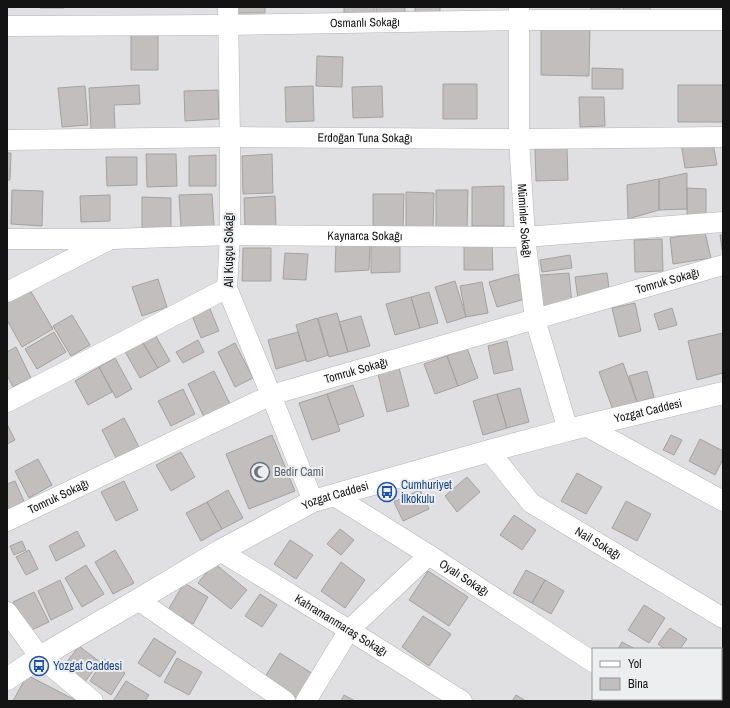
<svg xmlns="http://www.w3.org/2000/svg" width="730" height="708" font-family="'Archivo Narrow',sans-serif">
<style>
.building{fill:#c1bebd;stroke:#a4a2a1}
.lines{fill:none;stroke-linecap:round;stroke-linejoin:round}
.street-casing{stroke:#b4b4b7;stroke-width:21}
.secondary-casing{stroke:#b4b4b7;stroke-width:23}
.street{stroke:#fff;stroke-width:20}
.secondary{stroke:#fff;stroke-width:22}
.labels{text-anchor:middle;stroke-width:4;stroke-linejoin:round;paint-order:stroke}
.street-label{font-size:12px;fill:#131314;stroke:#edeef0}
.worship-label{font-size:12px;fill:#5b616d;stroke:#edeef0;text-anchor:start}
.transit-label{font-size:12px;fill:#164399;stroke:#edeef0;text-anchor:start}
</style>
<rect width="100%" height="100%" fill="#e0e0e3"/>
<path class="building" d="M40 7H64V8H40Z
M233 7H265V13H233Z
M344 7H374V18L344 19Z
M376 7H405V14H376Z
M415 7H440V17H415Z
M591 7H620V11L591 10Z
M623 7H650V11L623 12Z
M541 26 590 27 589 76 541 75Z
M131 34H158V70H131Z
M317 56 343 57 342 87 316 86Z
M592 68 623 69V89H592Z
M443 84H477V119H443Z
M139 85 140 104 114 105 115 129 91 131 89 88Z
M678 85H723V122H678Z
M85 86 88 125 62 127 58 88Z
M313 86 314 121 286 122 285 87Z
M382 86 383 117 353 118 352 87Z
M218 90 219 119 185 121 184 91Z
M579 97H604L605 126 580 127Z
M680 137 712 138 717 165 685 168Z
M567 148 568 180 536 181 535 149Z
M7 153H11L10 180H7Z
M146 154H176L177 186 147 187Z
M272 154 273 193 243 194 242 156Z
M216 155V186H189V156Z
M106 157H137V185L107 186Z
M687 173V209L659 210V179Z
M659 179V210L628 219 627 185Z
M504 186V226H472V187Z
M687 188 706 189V215H687Z
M12 190 43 191 42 226 11 224Z
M436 190H468L467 229 436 228Z
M406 192 434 193 433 230H406Z
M212 194 214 226 181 228 179 195Z
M373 194H404L403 227H373Z
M110 195V221L81 222 80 196Z
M275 196 276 228 245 229 244 198Z
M142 197 171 198V228H142Z
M705 232 711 258 673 264 670 238Z
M720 235H723V255Z
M400 239V272L371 273V240Z
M662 239 663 271 635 272 634 240Z
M336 242H370L369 270 335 272Z
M464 244H492L493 270H464Z
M243 248H271V281H242Z
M285 253 308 254 306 280 283 279Z
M570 255 572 268 542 272 540 260Z
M569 273 572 305 543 307 540 275Z
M607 273 610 295 578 299 575 277Z
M518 274 525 299 497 307 489 282Z
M158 279 167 307 142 316 132 287Z
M455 281 466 317 447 323 435 287Z
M482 282 488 313 466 317 460 286Z
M30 290 53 329 22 347 7 320V303Z
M429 292 438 323 420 328 411 297Z
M411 297 420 328 395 335 386 304Z
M635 303 641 331 619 337 612 308Z
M208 304 219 331 201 338 190 311Z
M672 308 677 325 659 330 654 314Z
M337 313 348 352 329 357 318 318Z
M72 315 90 345 71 356 53 326Z
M361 316 370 346 348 352 339 322Z
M317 318 328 355 307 362 296 325Z
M153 331 170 361 158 368 140 338Z
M54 332 66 352 37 369 25 349Z
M298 332 306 360 276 369 268 340Z
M723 333V373L697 380 688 341Z
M140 338 158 368 140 378 123 348Z
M198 340 204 352 183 363 176 352Z
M507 341 513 370 494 374 488 346Z
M235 343 253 378 235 387 218 352Z
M16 347 31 378 13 387 7 375V352Z
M467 348 478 378 458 386 447 356Z
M447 356 458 386 435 394 424 364Z
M115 358 132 389 116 398 99 367Z
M623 363 637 402 613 410 599 372Z
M99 367 112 392 88 405 75 381Z
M399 368 409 406 387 412 378 374Z
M214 371 230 404 204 417 188 384Z
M647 371 654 397 637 402 629 376Z
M353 385 364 416 338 425 327 394Z
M520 388 529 422 507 428 497 394Z
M183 389 195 414 171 426 158 401Z
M327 394 340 431 312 440 299 403Z
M497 394 507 428 483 435 473 401Z
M124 418 139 447 116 458 102 430Z
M7 424 15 440 7 444Z
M272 435 295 491 249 509 226 454Z
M671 435 682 440 674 455 663 450Z
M700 439 723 451V459L715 475 689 461Z
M181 452 195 477 171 491 156 465Z
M38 459 52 485 29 498 15 471Z
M577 473 602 487 586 514 561 501Z
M467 477 480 492 457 512 445 496Z
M15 481 27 508 7 518V484Z
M124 481 138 510 116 521 101 492Z
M228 490 243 518 222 529 207 502Z
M420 490 429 509 403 521 394 502Z
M626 501 651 514 637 541 612 528Z
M207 502 222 529 201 541 186 513Z
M514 515 536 530 522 550 500 535Z
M340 529 354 540 341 555 327 544Z
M77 531 85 546 56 561 49 546Z
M290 540 313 555 296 579 274 564Z
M22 541 26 550 14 555 10 546Z
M29 550 38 569 26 575 16 557Z
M115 550 134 583 113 594 95 562Z
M341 562 365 580 345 608 321 591Z
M214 563 247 590 231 609 198 583Z
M86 565 104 594 82 607 65 578Z
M526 570 545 580 532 603 513 593Z
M428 571 468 597 449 626 409 600Z
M60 580 73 609 51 620 38 591Z
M545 580 564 591 551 614 532 603Z
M184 583 208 597 193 624 168 610Z
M34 592 49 622 27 632 13 602Z
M260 594 277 605 262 627 245 616Z
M644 605 665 618 649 643 628 630Z
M423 616 451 634 429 666 402 647Z
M670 628 687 639 680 649H665L658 644Z
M154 638 176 652 160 677 138 663Z
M622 642 635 649H618Z
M79 646 100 662 84 683 63 667Z
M280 653 313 674 297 698 265 677Z
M177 658 202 672 189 695 164 682Z
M104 659 125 673 111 695 90 681Z
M27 675 77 701H13Z
M126 681 149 695 145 701H113Z
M344 695 355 701H341Z
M516 695 526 701H512Z"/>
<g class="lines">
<defs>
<g id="street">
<path d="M228 7 230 137V235L227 288 271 395 313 501"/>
<path id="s1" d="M519 8V139L525 237 535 319 568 430"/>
<path id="s2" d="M7 26 228 25 519 20H722"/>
<path id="s3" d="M7 140 230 137 519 139 723 137"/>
<path id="s4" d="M7 239H111L230 235 525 237 723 222"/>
<path d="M7 292 107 241"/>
<path d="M7 402 227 288"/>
<path d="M586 426 723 501"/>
<path id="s5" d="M489 451 531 503 723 618"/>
<path id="s6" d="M333 495 429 555 593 662"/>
<path id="s7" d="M7 521 271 395 723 265"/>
<path id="s8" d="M220 551 349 630 462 701"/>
<path d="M138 600 285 701"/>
<path d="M7 612 40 657 93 701"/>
<path d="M649 699 652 701"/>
<path d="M306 701 349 630 429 555"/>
</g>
<g id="secondary">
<path id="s9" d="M7 679 40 657 138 600 220 551 313 501 489 451 568 430 723 393"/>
</g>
</defs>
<use href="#street" class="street-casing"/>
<use href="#secondary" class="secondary-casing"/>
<use href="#street" class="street"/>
<use href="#secondary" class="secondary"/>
</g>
<defs>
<symbol id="mosque-ring" viewBox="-11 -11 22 22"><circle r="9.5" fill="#edeef0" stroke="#6b7280" stroke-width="1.5"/><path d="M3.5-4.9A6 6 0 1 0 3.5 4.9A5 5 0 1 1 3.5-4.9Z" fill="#6b7280"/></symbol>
<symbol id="bus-ring" viewBox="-11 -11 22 22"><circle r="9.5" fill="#edeef0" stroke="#1a4fb4" stroke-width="1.5"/><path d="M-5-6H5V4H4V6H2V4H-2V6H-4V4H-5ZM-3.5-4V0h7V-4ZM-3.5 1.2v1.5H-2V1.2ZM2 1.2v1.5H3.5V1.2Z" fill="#1a4fb4"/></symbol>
</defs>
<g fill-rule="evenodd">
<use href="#mosque-ring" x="249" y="461" width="22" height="22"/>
<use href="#bus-ring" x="376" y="481" width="22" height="22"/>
<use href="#bus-ring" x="28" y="655" width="22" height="22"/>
</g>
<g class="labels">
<g class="street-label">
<text dy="4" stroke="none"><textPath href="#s2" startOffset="358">Osmanlı Sokağı</textPath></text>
<text dy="4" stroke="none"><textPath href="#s3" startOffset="358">Erdoğan Tuna Sokağı</textPath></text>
<text dy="4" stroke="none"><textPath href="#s1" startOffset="213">Müminler Sokağı</textPath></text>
<text dy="4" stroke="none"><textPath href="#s4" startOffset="358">Kaynarca Sokağı</textPath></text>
<text transform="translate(229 250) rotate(-90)" y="4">Ali Kuşçu Sokağı</text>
<text dy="4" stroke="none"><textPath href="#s7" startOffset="705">Tomruk Sokağı</textPath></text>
<text dy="4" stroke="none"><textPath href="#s7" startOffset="381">Tomruk Sokağı</textPath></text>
<text dy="4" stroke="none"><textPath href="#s9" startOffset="701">Yozgat Caddesi</textPath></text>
<text dy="4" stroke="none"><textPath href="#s7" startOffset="57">Tomruk Sokağı</textPath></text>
<text dy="4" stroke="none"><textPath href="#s9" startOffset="377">Yozgat Caddesi</textPath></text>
<text dy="4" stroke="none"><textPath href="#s5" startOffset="145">Nail Sokağı</textPath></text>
<text dy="4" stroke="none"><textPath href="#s6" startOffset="155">Oyalı Sokağı</textPath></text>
<text dy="4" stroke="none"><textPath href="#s8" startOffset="142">Kahramanmaraş Sokağı</textPath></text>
</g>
<g class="worship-label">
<text x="274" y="476">Bedir Cami</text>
</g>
<g class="transit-label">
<text x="401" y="489">Cumhuriyet<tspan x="401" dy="14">İlkokulu</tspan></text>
<text x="53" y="670">Yozgat Caddesi</text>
</g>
</g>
<rect width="730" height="708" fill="none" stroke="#131314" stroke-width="16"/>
<rect x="592" y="648" width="130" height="52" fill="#edeef0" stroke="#969698"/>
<rect x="600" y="661" width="20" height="6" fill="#ffffff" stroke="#969698"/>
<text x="628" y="668" font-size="12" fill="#131314">Yol</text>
<rect x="600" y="678" width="20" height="12" fill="#c1bebd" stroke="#969698"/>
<text x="628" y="688" font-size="12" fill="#131314">Bina</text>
</svg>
